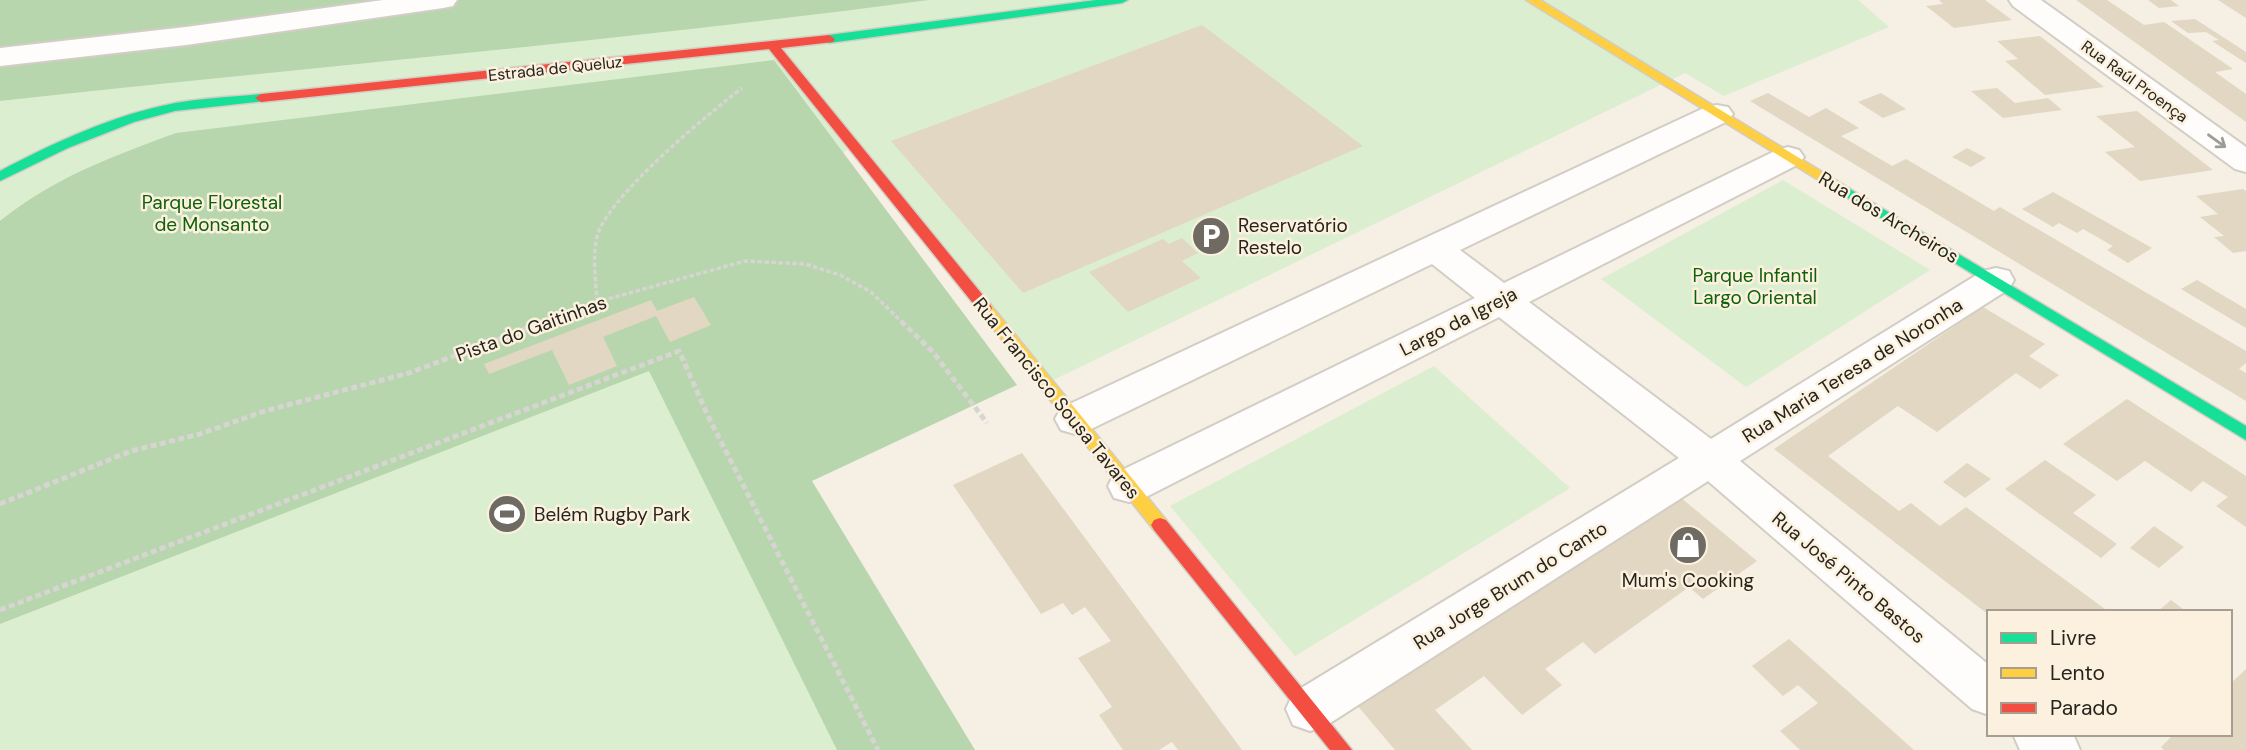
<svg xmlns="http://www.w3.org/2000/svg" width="2246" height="750" font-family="'DM Sans',sans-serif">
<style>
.green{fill:#dbeed0}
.forest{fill:#b8d6ae}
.building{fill:#e2d7c3}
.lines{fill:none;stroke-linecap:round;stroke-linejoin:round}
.street-casing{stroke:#d2cdc5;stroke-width:4}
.fast-casing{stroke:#d2cdc5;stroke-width:3}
.slow-casing{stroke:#d2cdc5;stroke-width:3}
.jam-casing{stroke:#d2cdc5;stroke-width:3}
.path-far1{stroke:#d6d5d1;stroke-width:3.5;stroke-dasharray:4.5 2.5;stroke-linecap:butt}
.path{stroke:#d6d5d1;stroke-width:5;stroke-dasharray:6 3.5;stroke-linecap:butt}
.street{fill:#fefdfb;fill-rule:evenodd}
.fast{fill:#16e098;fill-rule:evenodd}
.slow{fill:#ffcf43;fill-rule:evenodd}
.jam{fill:#f24e42;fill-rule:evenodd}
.oneway{stroke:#9d9b97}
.labels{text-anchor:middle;stroke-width:5;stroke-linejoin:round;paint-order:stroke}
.far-street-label{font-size:16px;fill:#27241d;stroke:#fbf1de}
.park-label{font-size:19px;fill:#0e6109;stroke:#fbf1de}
.street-label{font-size:19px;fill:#27241d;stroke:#fbf1de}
.poi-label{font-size:19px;fill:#27241d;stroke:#fbf1de;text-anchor:start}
</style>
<rect width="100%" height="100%" fill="#f5efe4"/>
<path class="green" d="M0 0H1858L1889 27 1724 96 1685 73 1043 385 848 148 679 351 878 750H0Z
M1783 180 1930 270 1746 387 1601 279Z
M1434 366 1570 488 1295 656 1170 506Z"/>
<path class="forest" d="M0 0H929C620 41 310 67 0 101Z
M774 60 1017 385 812 481 975 750H837L649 371 0 624V221C57 176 109 158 176 133Z"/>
<path class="building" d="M1939 0H1985L2012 20 1954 28 1926 6 1943 4Z
M2076 0H2107L2144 25 2164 22 2233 69 2215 72 2246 94V122Z
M2148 0H2171L2179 6 2159 8Z
M2218 0H2246V18Z
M2195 19 2246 52V63L2212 41 2219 40 2206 32 2188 33 2171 21Z
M1202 25 1363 146 1023 293 891 141Z
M2040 36 2104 87 2045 95 2005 61 2018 59 1997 41Z
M1997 88 2015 103 2048 98 2062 110 2003 118 1971 91Z
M1768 93 1809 117 1826 108 1859 128 1841 136 1892 166 1906 159 1994 211 2000 207 2246 351V363L2239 369 2246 373V401L1750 101Z
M1881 93 1906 109 1883 118 1858 102Z
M2137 111 2213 170 2140 181 2105 152 2135 147 2096 116Z
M1967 148 1986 158 1971 167 1952 157Z
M2243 189 2246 191V251L2233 253 2214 237 2224 236 2200 217 2218 214 2196 196Z
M2053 192 2152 248 2128 263 2107 250 2113 246 2083 229 2077 233 2059 223 2053 227 2022 209Z
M1182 238 1198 253 1182 261 1201 278 1128 312 1089 272 1163 239 1169 244Z
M2197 280 2246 309V328L2181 289Z
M694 297 711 325 670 342 656 316 603 337 617 366 569 385 552 350 489 374 484 364 651 300 657 311Z
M1983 307 2045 344 2029 356 2059 375 2040 389 2016 373 1937 432 1898 406 1828 456 1899 511 1911 503 1940 526 1966 507 2109 612H1989V615L1774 449Z
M2127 399 2246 476V527L2216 506 2228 497 2203 481 2191 492 2145 461 2117 481 2063 444Z
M1022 453 1242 750H1178L1172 742 1159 750H1123L1099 715 1112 707 1078 658 1111 641 1085 607 1072 615 1063 603 1041 614 953 485Z
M2045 460 2096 495 2073 513 2117 544 2101 558 2005 489Z
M1967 463 1991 479 1965 498 1943 482Z
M1674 492 1757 561 1703 599 1689 587 1595 654 1583 642 1545 669 1562 685 1522 715 1484 676 1435 710 1472 750H1395L1356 704Z
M2154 526 2184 547 2159 568 2130 548Z
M2171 600 2187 612H2157Z
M1789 639 1914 750H1800L1780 731 1818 703 1798 685 1783 696 1752 666Z
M2246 669V750H2164L2161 747 2174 734H2230V684Z"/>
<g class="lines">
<defs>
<path id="street" d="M383 0H457L453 6 443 8 186 45 0 66V48L186 27Z
M2009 0H2041L2246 147V172L2235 169 2013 6Z
M1717 105 1728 107 1733 114 1728 121 1460 250 1504 283 1777 150 1788 147 1799 150 1804 157 1799 164 1529 302 1711 439 1983 271 1996 268 2009 271 2014 280 2009 289 1740 461 1989 665V715L1972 709 1708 481 1327 725 1310 731 1293 725 1286 709 1293 693 1679 458 1499 317 1144 498 1129 502 1114 498 1108 486 1114 474 1475 298 1432 264 1089 430 1075 434 1061 430 1055 419 1061 408 1706 107Z
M2013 734H2073L2080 750H2020Z"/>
<path id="fast" d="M1096 0H1128L1122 3 829 43 823 39 829 35Z
M261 94 267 98 265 101 175 111 134 122 68 148 0 181V171C55 142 113 115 175 103 203 98 233 97 261 94Z
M1843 185 2246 426V440L1838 192 1836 189 1838 186Z"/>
<path id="slow" d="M1526 0H1540L1850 189 1848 192H1838Z
M985 303 990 304 1166 520 1169 525 1166 530 1160 532 1154 530 980 312 978 308Z"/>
<path id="jam" d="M829 35 835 39 833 42 781 48 990 304 992 308 990 312H980L769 49 261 102 255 98 261 94Z
M1160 518 1166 520 1352 750H1330L1154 530 1151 525 1154 520Z"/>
</defs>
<use href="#street" class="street-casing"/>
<use href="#fast" class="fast-casing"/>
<use href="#slow" class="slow-casing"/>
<use href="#jam" class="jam-casing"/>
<path class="path-far1" d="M597 302C596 281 592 258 597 237 606 198 708 114 742 88
M543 323 597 302 745 261 805 264 840 275 871 292 903 323"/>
<path class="path" d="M901 321 933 352 987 423
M0 504 131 451 200 434 265 411 409 373 547 321
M0 610 679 351 708 416 878 750"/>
<use href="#street" class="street"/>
<use href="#fast" class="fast"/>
<use href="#slow" class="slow"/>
<use href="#jam" class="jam"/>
</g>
<defs><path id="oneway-shaft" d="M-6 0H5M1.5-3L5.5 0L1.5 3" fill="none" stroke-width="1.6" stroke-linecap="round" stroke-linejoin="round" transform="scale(1.75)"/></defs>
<use class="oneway" href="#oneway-shaft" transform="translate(2217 141) rotate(36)"/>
<defs>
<symbol id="parking-disc" viewBox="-11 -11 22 22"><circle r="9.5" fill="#6f6b63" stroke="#fbf1de"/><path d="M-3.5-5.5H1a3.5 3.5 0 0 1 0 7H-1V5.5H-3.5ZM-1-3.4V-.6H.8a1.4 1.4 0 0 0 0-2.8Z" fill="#fff"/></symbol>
<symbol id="stadium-disc" viewBox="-11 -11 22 22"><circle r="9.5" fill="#6f6b63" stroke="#fbf1de"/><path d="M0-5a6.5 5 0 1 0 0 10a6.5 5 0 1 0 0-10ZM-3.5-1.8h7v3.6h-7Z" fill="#fff"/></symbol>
<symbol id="shop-disc" viewBox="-11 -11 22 22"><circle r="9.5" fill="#6f6b63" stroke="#fbf1de"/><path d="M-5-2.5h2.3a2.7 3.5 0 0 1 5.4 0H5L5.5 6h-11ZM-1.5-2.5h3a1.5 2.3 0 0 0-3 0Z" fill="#fff"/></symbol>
</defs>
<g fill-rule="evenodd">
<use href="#parking-disc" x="1189" y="214" width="44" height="44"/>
<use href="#stadium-disc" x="485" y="492" width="44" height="44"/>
<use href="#shop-disc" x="1666" y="523" width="44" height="44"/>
</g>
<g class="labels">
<g class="far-street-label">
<text transform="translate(555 68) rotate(-6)" y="6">Estrada de Queluz</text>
<text transform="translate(2135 81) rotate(36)" y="6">Rua Raúl Proença</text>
</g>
<g class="park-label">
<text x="212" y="209">Parque Florestal<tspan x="212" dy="22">de Monsanto</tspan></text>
<text x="1755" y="282">Parque Infantil<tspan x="1755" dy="22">Largo Oriental</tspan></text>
</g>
<g class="street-label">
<text transform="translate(1889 217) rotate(31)" y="7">Rua dos Archeiros</text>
<text transform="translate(1458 321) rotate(-27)" y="7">Largo da Igreja</text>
<text transform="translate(531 328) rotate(-20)" y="7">Pista do Gaitinhas</text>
<text transform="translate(1852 370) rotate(-32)" y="7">Rua Maria Teresa de Noronha</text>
<text transform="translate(1057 398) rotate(51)" y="7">Rua Francisco Sousa Tavares</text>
<text transform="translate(1849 577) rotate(40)" y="7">Rua José Pinto Bastos</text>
<text transform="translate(1510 585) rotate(-32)" y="7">Rua Jorge Brum do Canto</text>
</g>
<g class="poi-label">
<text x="1238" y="232">Reservatório<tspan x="1238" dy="22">Restelo</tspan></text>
<text x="534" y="521">Belém Rugby Park</text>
<text x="1688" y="587" text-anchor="middle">Mum's Cooking</text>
</g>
</g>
<rect x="1987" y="610" width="245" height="126" fill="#fbf1de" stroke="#a69f91" stroke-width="2"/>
<rect x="2001" y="633" width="35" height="10" fill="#16e098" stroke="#a69f91" stroke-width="2"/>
<text x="2050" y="645" font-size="21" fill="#27241d">Livre</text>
<rect x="2001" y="668" width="35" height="10" fill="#ffcf43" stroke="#a69f91" stroke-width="2"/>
<text x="2050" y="680" font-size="21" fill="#27241d">Lento</text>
<rect x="2001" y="703" width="35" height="10" fill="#f24e42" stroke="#a69f91" stroke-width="2"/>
<text x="2050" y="715" font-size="21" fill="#27241d">Parado</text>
</svg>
